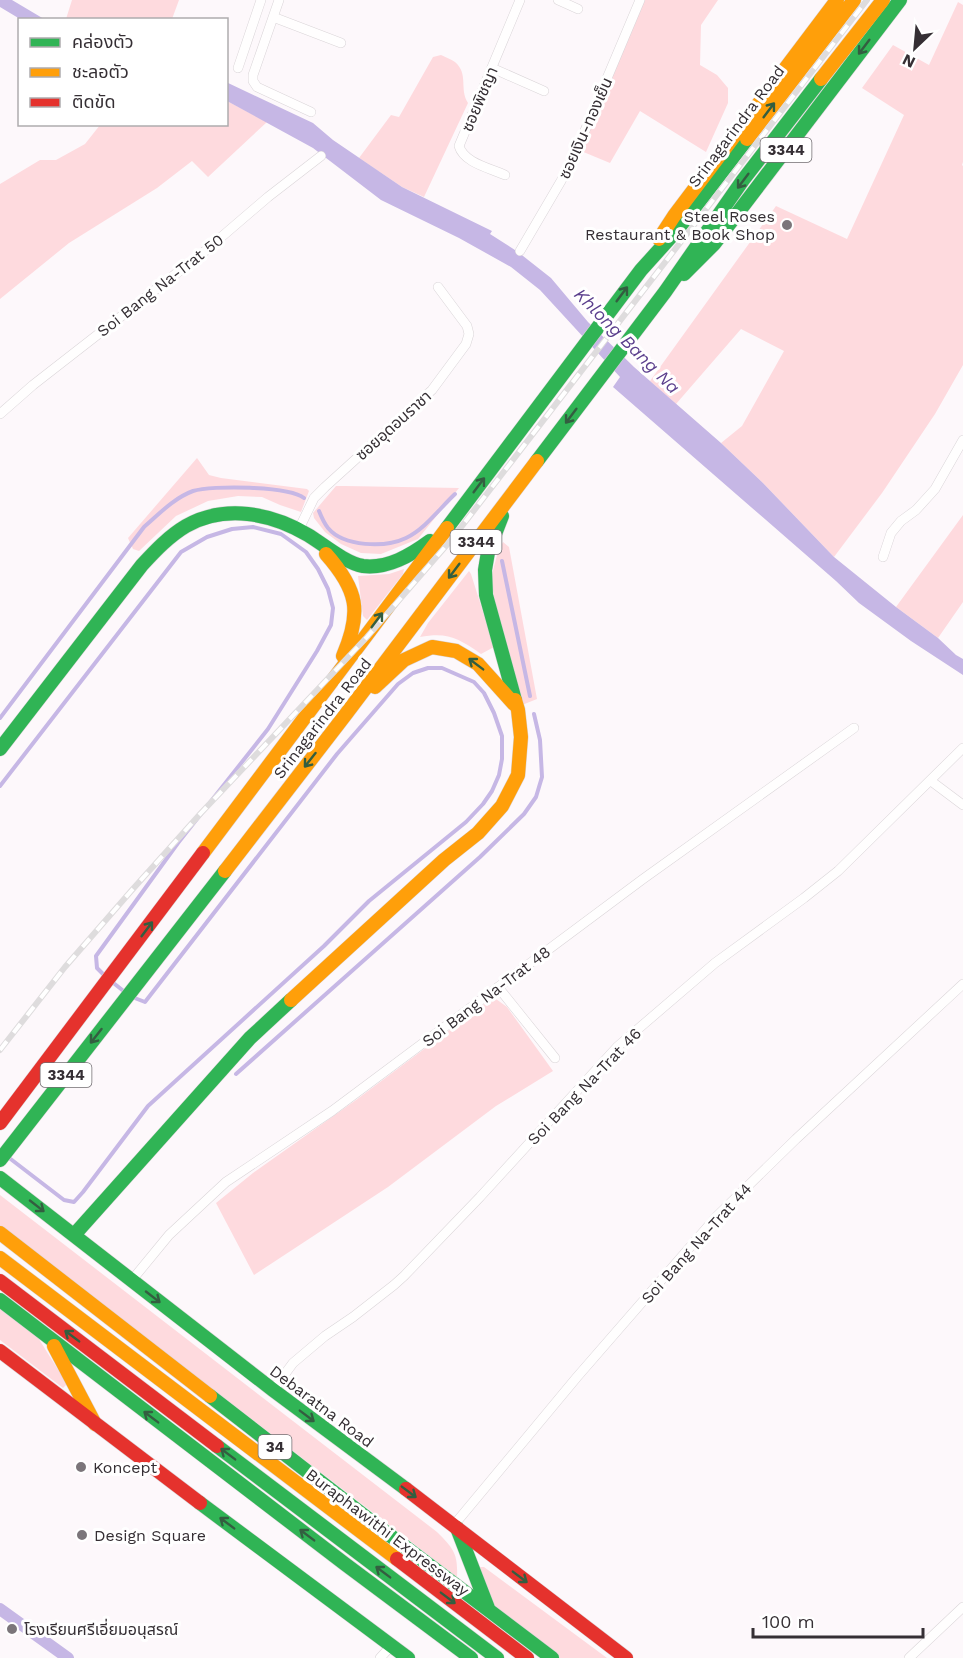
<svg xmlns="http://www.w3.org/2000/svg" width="963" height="1658" font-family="'Work Sans','Noto Sans Thai',sans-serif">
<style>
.green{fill:#fedade}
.water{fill:#c6b7e5}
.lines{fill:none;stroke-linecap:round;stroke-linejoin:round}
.stream{stroke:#c6b7e5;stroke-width:4}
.canal{stroke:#c6b7e5;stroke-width:12}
.street-casing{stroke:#dad5d8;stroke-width:10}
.fast-casing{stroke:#dad5d8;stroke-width:15}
.slow-casing{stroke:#dad5d8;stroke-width:15}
.jam-casing{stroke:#dad5d8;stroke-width:15}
.street{stroke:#fffefe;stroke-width:9}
.fast{stroke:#30b455;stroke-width:14}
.slow{stroke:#ff9f0a;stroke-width:14}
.jam{stroke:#e5322d;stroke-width:14}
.rail-casing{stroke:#dedcdd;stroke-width:6}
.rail{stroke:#fff;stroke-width:4;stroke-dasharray:11;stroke-linecap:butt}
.oneway{stroke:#335e40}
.poi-dot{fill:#7b757a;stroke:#fff;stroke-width:2}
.labels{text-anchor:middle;stroke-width:6;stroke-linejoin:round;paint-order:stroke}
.shield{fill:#fff;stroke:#726d71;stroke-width:1.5}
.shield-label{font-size:15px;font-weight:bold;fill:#352f34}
.street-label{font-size:16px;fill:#352f34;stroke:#fff}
.poi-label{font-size:16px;fill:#352f34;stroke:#fff;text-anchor:start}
.water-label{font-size:18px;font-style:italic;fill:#5b3f8d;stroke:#fff}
</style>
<rect width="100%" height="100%" fill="#fdf8fb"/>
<path class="green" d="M72 0H179L172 19H66Z
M644 0H718L701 25 700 65 717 75 728 88V103L706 152 640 111 610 163 581 151Z
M958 2 963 5V162L962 165 963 166V365L935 414 882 493 834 557 763 483 721 443 742 426 784 351 741 329 676 404 650 381 776 206 847 239 904 115 862 88 893 45 929 65Z
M441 55C445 57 451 59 455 62 469 74 459 89 468 103L424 197 402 187 359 158 391 115 399 117 433 57Z
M227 101 267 122 208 177 192 161 157 188 69 243 0 299V184L40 160H56L85 144 100 125 226 124Z
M197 458 209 475 221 478 307 489 309 491 301 512 280 505 262 497 238 496 208 501 176 516 139 551 133 549 128 538Z
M336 486H345L459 488 418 539 381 554 361 553 341 544 325 532 314 518 313 513Z
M963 515V602L938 638 896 607Z
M503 542 509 547 537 699 522 705 495 603 491 578 497 555Z
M404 569 403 574 367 620 363 616 358 576 389 574Z
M469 571 471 574 494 647 481 654C458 638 448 632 420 637L428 623Z
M496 999 507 1007 553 1071 496 1106 388 1187 254 1275 216 1203 253 1173 356 1100 487 1002Z
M0 1195 437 1532C454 1549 458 1554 457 1577L0 1226Z
M0 1307 37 1336 67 1384 63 1388 0 1340Z
M480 1567H484L607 1658H559L489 1601Z"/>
<path class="water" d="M0 0H12L44 19H20L0 7Z
M226 82 313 123 333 140 402 187 492 231 490 234 518 252 551 278 588 322 634 367 721 443 763 483 834 557 896 607 938 638 956 655 963 659V675L911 641 859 603 836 581 613 387 620 377 540 290 511 267 459 238 381 200 313 148 227 101Z"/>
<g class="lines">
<path class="stream" d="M319 511C321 516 324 523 328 528 344 547 385 548 406 538 425 529 440 508 455 494
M502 561 530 696
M0 718 144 527C159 514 174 498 193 491 212 485 289 486 304 498
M0 786 181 552 207 537 232 529 253 527 281 534 306 552 318 569 328 589 333 608 331 625 317 651 268 729 178 843 96 956 97 968 105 976
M111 981 126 993
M236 1074 480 857 524 814 536 797 542 777 540 740 534 714
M8 1157 64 1200 74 1202 83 1192 148 1106 324 946 369 901 466 822 483 804 492 791 499 775 502 759V736L494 713 484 693 474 682 442 668H428L413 673 398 684 337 754 145 1002 132 997"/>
<path class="canal" d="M0 1609 68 1658"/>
<defs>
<path id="street" d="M279 0 253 75V81L257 87 311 112
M558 0 578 9
M273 17 341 43
M238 68 261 0
M492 68 544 91
M505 175C490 168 464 163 459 146L520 0
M520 251 561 181 578 147 640 0
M0 414 33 385 205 251 268 197 321 156
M299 529 314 498 325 487 432 390 466 344 469 334 467 326 438 287
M883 557 891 533 901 521 916 510 935 489 963 440
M931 781 963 805
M498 987 555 1058
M132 1280 169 1235 226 1182 332 1111 643 879 854 728
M273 1390 293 1363 325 1336 353 1317 394 1285 404 1276 480 1197 617 1047 715 963 804 898 838 871 963 748
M454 1525 577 1377 717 1216 796 1139 963 984
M380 1658 392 1645
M909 1658 963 1607"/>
<path id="fast" d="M684 274 714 244 900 0
M537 461 665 292 743 180 821 79
M502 516 488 552 485 570 486 595 515 700
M447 528 641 270 678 229 747 139
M0 749 142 565C155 551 169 536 186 526 225 504 271 513 308 535 323 544 345 563 363 566 388 569 411 555 430 541
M0 1160 225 871
M0 1178 273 1390 406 1489
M74 1235 250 1038 291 1000
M0 1300 345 1564 471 1658
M210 1396 371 1521 552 1658
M217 1446 497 1658
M200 1503 408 1658
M457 1528 488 1608"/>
<path id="slow" d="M821 79 883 0
M747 139 854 0
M659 239 674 216 837 0
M326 554C358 590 362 612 343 656
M375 687 404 660 432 647 456 651 478 664 514 704
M203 853 447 528
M225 871 346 714 537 461
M291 1000 444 860 478 833 502 806 518 775 521 737 518 710 515 700
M0 1233 210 1396
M0 1258 397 1559
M54 1346 95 1424"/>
<path id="jam" d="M0 1123 203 853
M0 1281 217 1446
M0 1351 200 1503
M406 1489 626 1658
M397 1559 527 1658"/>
</defs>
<use href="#street" class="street-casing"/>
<use href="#fast" class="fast-casing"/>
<use href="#slow" class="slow-casing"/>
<use href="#jam" class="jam-casing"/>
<use href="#street" class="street"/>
<use href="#fast" class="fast"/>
<use href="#slow" class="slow"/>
<use href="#jam" class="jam"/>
<defs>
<path id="rail" d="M0 1050 65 967 132 890 201 813 367 637 452 539 867 0"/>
</defs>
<use href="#rail" class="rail-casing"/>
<use href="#rail" class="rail"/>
</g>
<defs><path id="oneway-shaft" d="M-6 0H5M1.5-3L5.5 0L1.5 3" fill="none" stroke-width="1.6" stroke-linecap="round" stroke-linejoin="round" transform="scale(1.5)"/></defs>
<g class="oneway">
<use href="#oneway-shaft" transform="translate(864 47) rotate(127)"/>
<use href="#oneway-shaft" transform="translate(769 110) rotate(-53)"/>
<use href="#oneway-shaft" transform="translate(743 181) rotate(127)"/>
<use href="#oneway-shaft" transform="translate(622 294) rotate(-53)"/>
<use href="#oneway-shaft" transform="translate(571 416) rotate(127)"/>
<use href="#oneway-shaft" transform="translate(479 485) rotate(-53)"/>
<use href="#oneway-shaft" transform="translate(454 571) rotate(127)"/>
<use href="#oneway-shaft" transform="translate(377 620) rotate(-53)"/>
<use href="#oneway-shaft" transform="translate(476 664) rotate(-143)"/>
<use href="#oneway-shaft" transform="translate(310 760) rotate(128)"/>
<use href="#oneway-shaft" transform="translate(147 929) rotate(-53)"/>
<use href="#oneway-shaft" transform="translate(96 1036) rotate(128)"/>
<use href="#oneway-shaft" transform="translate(37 1206) rotate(38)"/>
<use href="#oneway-shaft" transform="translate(153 1297) rotate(38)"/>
<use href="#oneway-shaft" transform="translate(72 1336) rotate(-143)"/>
<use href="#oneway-shaft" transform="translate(307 1416) rotate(37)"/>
<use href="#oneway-shaft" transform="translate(151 1417) rotate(-143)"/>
<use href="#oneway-shaft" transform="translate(228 1454) rotate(-143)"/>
<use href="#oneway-shaft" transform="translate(409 1492) rotate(37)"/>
<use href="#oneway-shaft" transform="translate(227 1523) rotate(-143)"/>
<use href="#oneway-shaft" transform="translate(307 1535) rotate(-143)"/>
<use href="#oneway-shaft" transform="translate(383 1572) rotate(-143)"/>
<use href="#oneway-shaft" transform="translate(520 1577) rotate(37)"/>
<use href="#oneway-shaft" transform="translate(448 1598) rotate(37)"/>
</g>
<g class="poi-dot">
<circle cx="787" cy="225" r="6"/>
<circle cx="81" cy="1467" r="6"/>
<circle cx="82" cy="1535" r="6"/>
<circle cx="12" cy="1629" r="6"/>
</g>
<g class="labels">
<g class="shield">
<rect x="760.5" y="138" width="51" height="24" rx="4.5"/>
<rect x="450.5" y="530" width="51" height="24" rx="4.5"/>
<rect x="40.5" y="1063" width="51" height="24" rx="4.5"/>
<rect x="258.5" y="1435" width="33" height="24" rx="4.5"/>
</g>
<g class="shield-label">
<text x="786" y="155">3344</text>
<text x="476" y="547">3344</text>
<text x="66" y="1080">3344</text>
<text x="275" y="1452">34</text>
</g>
<g class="street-label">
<text transform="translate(479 99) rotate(-67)" y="6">ซอยพิชญา</text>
<text transform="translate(736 126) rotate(-53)" y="6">Srinagarindra Road</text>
<text transform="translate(585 128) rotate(-66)" y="6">ซอยเงิน-ทองเย็น</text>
<text transform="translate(160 285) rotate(-38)" y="6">Soi Bang Na-Trat 50</text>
<text transform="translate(393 425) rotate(-42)" y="6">ซอยอุดอนราชา</text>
<text transform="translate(322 718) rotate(-52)" y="6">Srinagarindra Road</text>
<text transform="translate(486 996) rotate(-37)" y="6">Soi Bang Na-Trat 48</text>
<text transform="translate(584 1086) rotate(-46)" y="6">Soi Bang Na-Trat 46</text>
<text transform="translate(696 1243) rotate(-48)" y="6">Soi Bang Na-Trat 44</text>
<text transform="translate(322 1406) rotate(37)" y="6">Debaratna Road</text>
<text transform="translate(388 1532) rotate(37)" y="6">Buraphawithi Expressway</text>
</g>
<g class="poi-label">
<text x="775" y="222" text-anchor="end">Steel Roses<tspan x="775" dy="18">Restaurant &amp; Book Shop</tspan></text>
<text x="93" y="1473">Koncept</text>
<text x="94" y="1541">Design Square</text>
<text x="24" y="1635">โรงเรียนศรีเอี่ยมอนุสรณ์</text>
</g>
<g class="water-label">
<text transform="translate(627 341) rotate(45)" y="6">Khlong Bang Na</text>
</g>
</g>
<rect x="18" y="18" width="210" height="108" fill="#ffffff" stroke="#aeacae" stroke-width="1.5"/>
<rect x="30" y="38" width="30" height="9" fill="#30b455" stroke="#aeacae" stroke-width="1.5"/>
<text x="72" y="48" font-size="18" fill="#352f34">คล่องตัว</text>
<rect x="30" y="68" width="30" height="9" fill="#ff9f0a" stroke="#aeacae" stroke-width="1.5"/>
<text x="72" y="78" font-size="18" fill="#352f34">ชะลอตัว</text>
<rect x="30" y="98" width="30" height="9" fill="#e5322d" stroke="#aeacae" stroke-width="1.5"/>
<text x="72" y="108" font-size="18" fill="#352f34">ติดขัด</text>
<g transform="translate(915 48) rotate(206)" stroke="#ffffff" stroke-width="4.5" paint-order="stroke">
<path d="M0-4.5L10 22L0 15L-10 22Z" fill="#352f34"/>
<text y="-9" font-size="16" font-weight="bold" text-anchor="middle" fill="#352f34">N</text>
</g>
<path d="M753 1628v9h170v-9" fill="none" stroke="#352f34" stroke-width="3"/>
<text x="762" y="1628" font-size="18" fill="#352f34" stroke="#ffffff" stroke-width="4.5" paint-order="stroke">100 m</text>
</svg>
